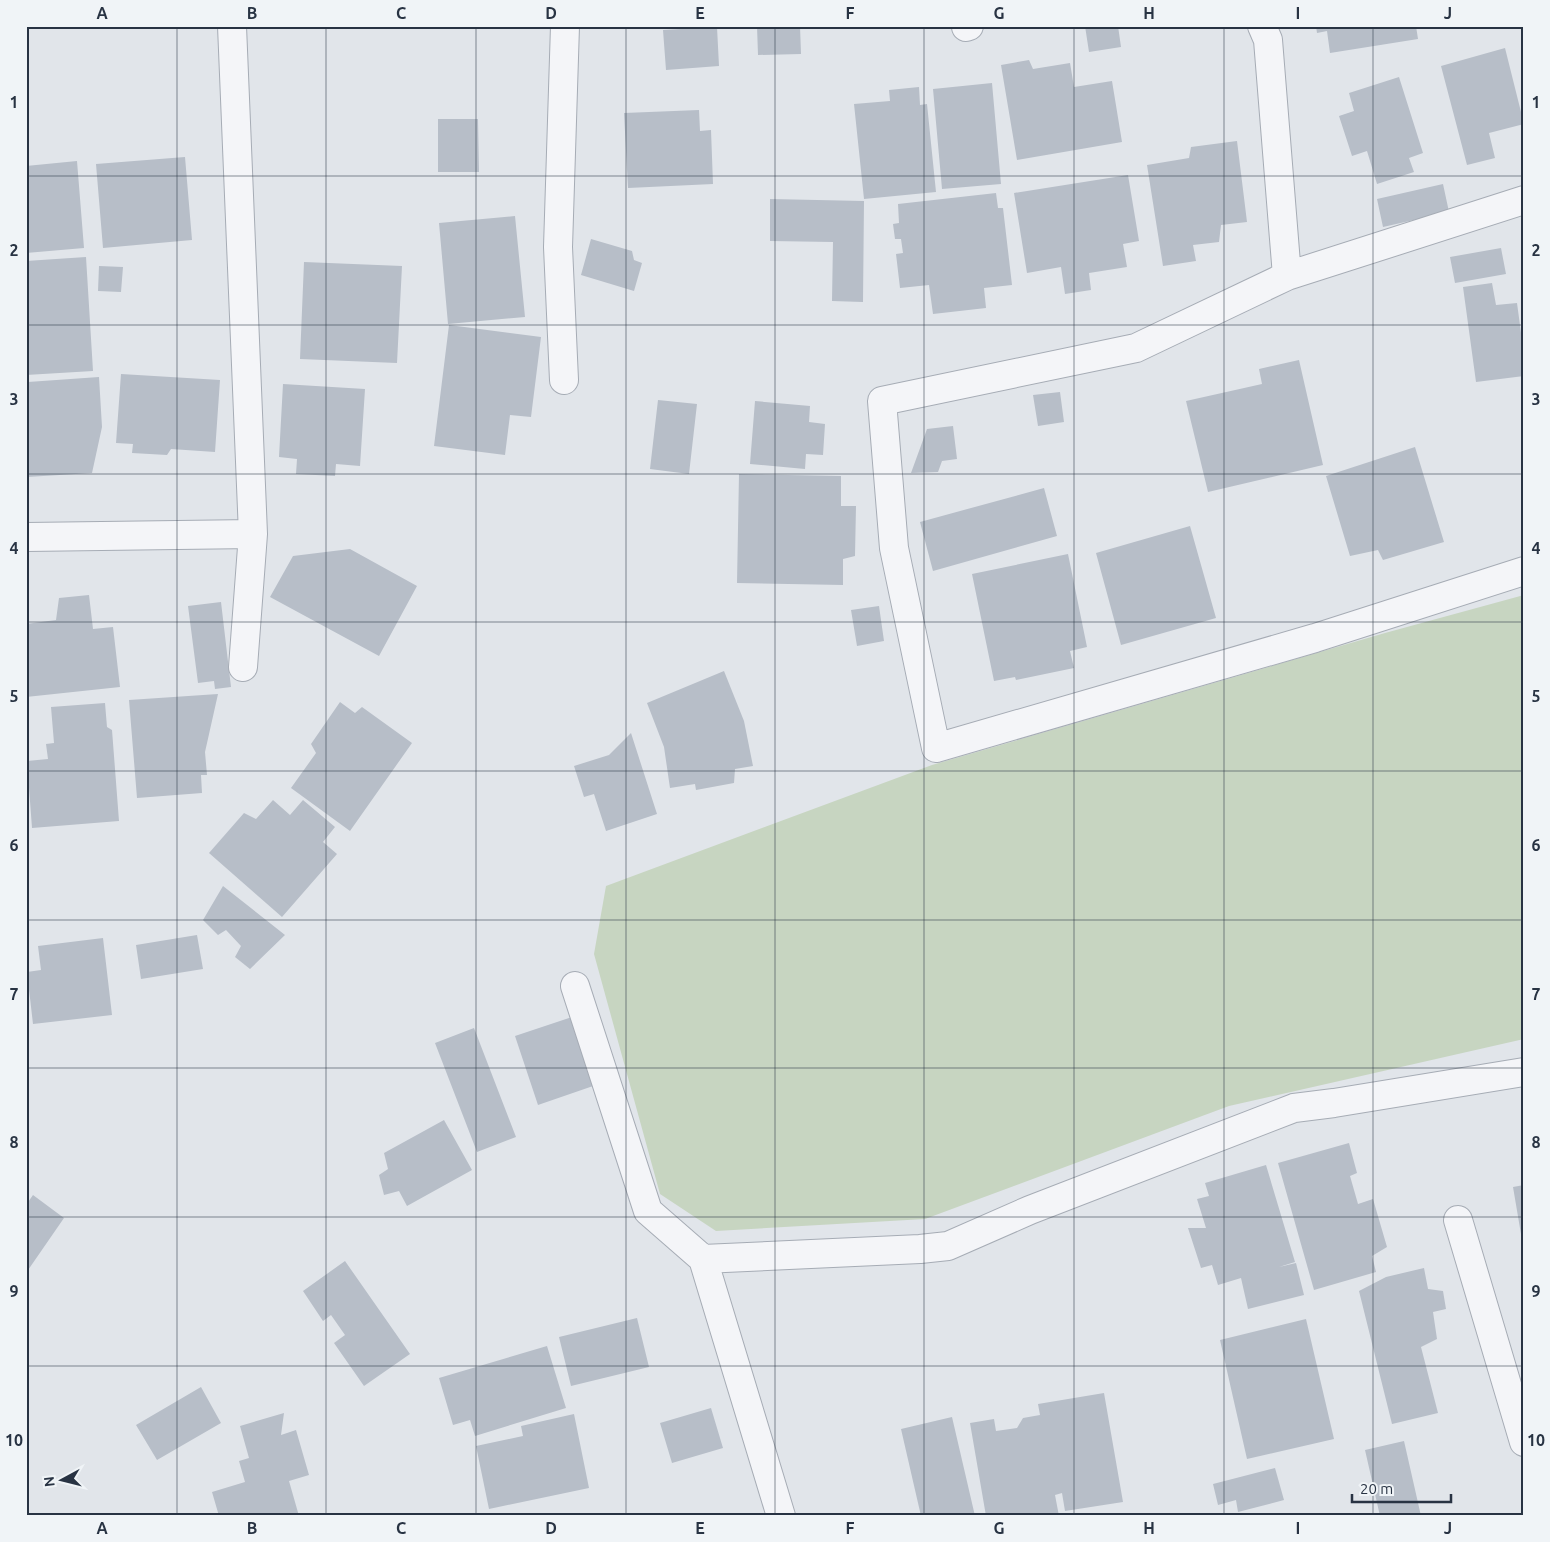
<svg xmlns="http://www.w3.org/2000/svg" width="1550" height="1542" font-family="Ubuntu,sans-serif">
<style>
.green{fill:#c7d5c1}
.building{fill:#b7bec8}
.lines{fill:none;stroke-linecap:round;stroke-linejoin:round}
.street-casing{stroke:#a6acb5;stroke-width:30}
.street{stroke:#f4f5f8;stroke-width:28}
.grid{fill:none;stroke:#283343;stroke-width:1;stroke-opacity:0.55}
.neatline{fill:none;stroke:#283343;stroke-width:2}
.grid-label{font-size:16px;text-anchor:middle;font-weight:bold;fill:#283343}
</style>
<rect width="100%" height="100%" fill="#e1e5ea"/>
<path class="green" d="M1524 595V1039L1229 1106 925 1219 716 1231 660 1194 594 954 606 886 932 765 1385 633Z"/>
<path class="building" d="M757 26H800L801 54 758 55Z
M1085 26H1118L1121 47 1089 52Z
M1316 26H1416L1418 39 1330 53 1327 31 1317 33Z
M717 27 719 66 666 70 663 30Z
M1505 48 1524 124 1489 133 1495 158 1467 165 1441 66Z
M1029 60 1033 69 1070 63 1074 87 1112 81 1122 142 1017 160 1001 65Z
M1399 77 1423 153 1409 158 1414 172 1377 184 1367 151 1352 156 1339 116 1354 111 1349 93Z
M992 83 1001 184 942 189 933 89Z
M919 87 920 105 927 104 936 192 864 199 854 104 890 101 889 90Z
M699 110 700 131 711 130 713 184 628 188 624 113Z
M438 119H478L479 172H438Z
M1237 141 1247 222 1221 225 1219 242 1193 245 1196 261 1163 266 1147 165 1189 158 1191 147Z
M185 157 192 240 103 248 96 164Z
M77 161 84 248 26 253V166Z
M1128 175 1139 241 1123 244 1127 267 1089 273 1091 290 1065 294 1061 267 1027 273 1014 193Z
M1443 184 1449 212 1383 227 1377 199Z
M996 193 998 208H1003L1012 285 984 288 986 308 933 314 929 285 900 288 896 254 903 253 901 239H895L893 224 899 223 898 204Z
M770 199 864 201 863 302 832 301 833 242 770 241Z
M515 216 525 317 448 324 439 223Z
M591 239 632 251 634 260 642 263 634 291 581 275Z
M1501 248 1506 274 1455 283 1450 257Z
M86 257 93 371 26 375V261Z
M304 262 402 266 397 363 300 359Z
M99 266 123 267 121 292 98 291Z
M1492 283 1496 305 1517 303 1524 355V376L1476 382 1463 287Z
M449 325 541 337 531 417 510 415 505 455 434 446Z
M1299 360 1323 465 1208 492 1186 401 1262 384 1259 369Z
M121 374 220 380 215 452 171 449 167 455 132 453 133 444 116 443Z
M99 377 102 427 92 473 27 477 26 397H29L28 382Z
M283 384 365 389 360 466 336 464 335 476 296 474 297 459 279 457Z
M1060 392 1064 422 1038 426 1033 395Z
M658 400 697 404 689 474 650 469Z
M755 401 810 406 809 422 825 424 823 455 806 454 805 469 750 464Z
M953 426 957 459 942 461 938 472 911 473 927 429Z
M1415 447 1444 542 1383 560 1378 550 1350 556 1326 476Z
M739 474 841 476V506H856L855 556 843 559V585L737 583Z
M1044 488 1057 536 933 571 920 522Z
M1190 526 1216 618 1121 645 1096 553Z
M350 549 417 586 379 656 270 597 293 556Z
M1068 554 1087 647 1070 651 1074 668 1016 680 1015 677 994 681 972 574Z
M89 595 93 629 113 627 120 687 26 697V624L56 620 59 598Z
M221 602 231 687 215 689 214 681 198 683 188 606Z
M879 606 884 641 857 646 851 610Z
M724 671 744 721 753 766 735 769 734 783 696 790 695 784 670 788 664 747 647 703Z
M218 694 205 752 207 775H201L202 793 137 798 129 700Z
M340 702 355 713 362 707 412 743 350 831 291 788 316 753 311 744Z
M105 703 107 727 112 730 119 821 32 828 27 761 48 759 46 744 54 743 51 707Z
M631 733 657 814 606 831 594 794 584 797 574 766 609 755Z
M273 800 290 815 303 800 335 827 323 842 337 854 282 917 209 853 244 813 256 819Z
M223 886 285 935 250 969 235 957 241 946 226 930 218 935 203 920Z
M197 935 203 969 141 979 136 945Z
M103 938 112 1015 33 1024 27 972 41 970 38 946Z
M572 1017 596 1085 538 1105 515 1036Z
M474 1028 516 1137 477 1152 435 1043Z
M444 1120 472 1170 407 1206 399 1191 384 1195 379 1175 388 1169 384 1153Z
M1349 1143 1357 1173 1350 1176 1358 1204 1373 1199 1387 1247 1372 1256 1376 1272 1314 1290 1278 1163Z
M1266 1165 1295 1262 1279 1267 1296 1263 1304 1295 1248 1309 1241 1278 1218 1285 1212 1265 1201 1268 1188 1228H1206L1197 1199 1209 1196 1205 1183Z
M1524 1185V1240H1522L1513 1187Z
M33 1195 64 1218 26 1273V1205Z
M345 1261 410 1354 364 1386 334 1343 345 1335 331 1315 323 1321 303 1291Z
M1424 1268 1428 1289 1443 1291 1446 1309 1433 1312 1437 1339 1421 1347 1438 1413 1392 1424 1359 1291 1386 1277Z
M637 1318 649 1367 571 1386 559 1337Z
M1306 1319 1334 1439 1247 1459 1220 1340Z
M547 1346 566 1408 475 1436 470 1420 453 1425 439 1378Z
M201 1387 221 1423 157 1460 136 1425Z
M1104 1393 1123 1502 1065 1511 1062 1493 1055 1495 1059 1516H986L970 1423 994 1419 996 1431 1017 1428 1023 1418 1040 1415 1038 1404Z
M711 1408 723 1448 672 1463 660 1423Z
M284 1413 281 1435 296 1430 309 1475 289 1481 299 1516H219L212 1492 245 1482 239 1461 249 1458 240 1426Z
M574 1414 589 1488 489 1509 476 1446 523 1436 521 1426Z
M952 1417 975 1516H921L901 1429Z
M1404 1441 1421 1516H1380L1365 1450Z
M1275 1468 1284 1500 1238 1512 1236 1500 1218 1505 1213 1484Z"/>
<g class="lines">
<defs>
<path id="street" d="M232 26 253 534 243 667
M1262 26 1268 40 1287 276
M966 27 969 26
M1524 200 1287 276 1136 348 882 401 894 548 936 748 1315 638 1524 571
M564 380 558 247 565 26
M26 537 253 534
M575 986 648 1211 703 1259 781 1516
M1458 1220 1524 1442
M703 1259 920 1249 948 1246 1030 1210 1294 1108 1334 1103 1524 1072"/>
</defs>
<use href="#street" class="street-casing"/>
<use href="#street" class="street"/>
</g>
<path class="grid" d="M177 26V1516M326 26V1516M476 26V1516M626 26V1516M775 26V1516M924 26V1516M1074 26V1516M1224 26V1516M1373 26V1516M26 176H1524M26 325H1524M26 474H1524M26 622H1524M26 771H1524M26 920H1524M26 1068H1524M26 1217H1524M26 1366H1524"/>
<rect width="1550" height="1542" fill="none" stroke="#f0f4f7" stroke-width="55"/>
<g transform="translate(62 1480) rotate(263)" stroke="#f0f4f7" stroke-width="4" paint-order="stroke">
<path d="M0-4L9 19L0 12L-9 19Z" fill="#283343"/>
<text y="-8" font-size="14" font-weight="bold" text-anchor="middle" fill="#283343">N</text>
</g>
<path d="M1352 1494v8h99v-8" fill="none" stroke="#283343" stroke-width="2.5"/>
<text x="1360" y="1494" font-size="15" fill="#283343" stroke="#f0f4f7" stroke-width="4" paint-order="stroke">20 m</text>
<rect x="28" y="28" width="1494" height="1486" class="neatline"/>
<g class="grid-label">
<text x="102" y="19">A</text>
<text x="252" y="19">B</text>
<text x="401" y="19">C</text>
<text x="551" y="19">D</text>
<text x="700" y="19">E</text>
<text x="850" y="19">F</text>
<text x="999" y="19">G</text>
<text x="1149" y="19">H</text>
<text x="1298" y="19">I</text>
<text x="1448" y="19">J</text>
<text x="14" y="108">1</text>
<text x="1536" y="108">1</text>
<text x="14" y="256">2</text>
<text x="1536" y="256">2</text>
<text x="14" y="405">3</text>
<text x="1536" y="405">3</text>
<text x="14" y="554">4</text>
<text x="1536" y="554">4</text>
<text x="14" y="702">5</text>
<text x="1536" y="702">5</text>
<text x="14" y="851">6</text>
<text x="1536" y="851">6</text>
<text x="14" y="1000">7</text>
<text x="1536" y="1000">7</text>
<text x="14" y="1148">8</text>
<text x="1536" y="1148">8</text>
<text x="14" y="1297">9</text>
<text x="1536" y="1297">9</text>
<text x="14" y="1446">10</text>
<text x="1536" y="1446">10</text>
<text x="102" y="1534">A</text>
<text x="252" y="1534">B</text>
<text x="401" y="1534">C</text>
<text x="551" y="1534">D</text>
<text x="700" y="1534">E</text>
<text x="850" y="1534">F</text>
<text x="999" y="1534">G</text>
<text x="1149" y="1534">H</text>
<text x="1298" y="1534">I</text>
<text x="1448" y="1534">J</text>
</g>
</svg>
